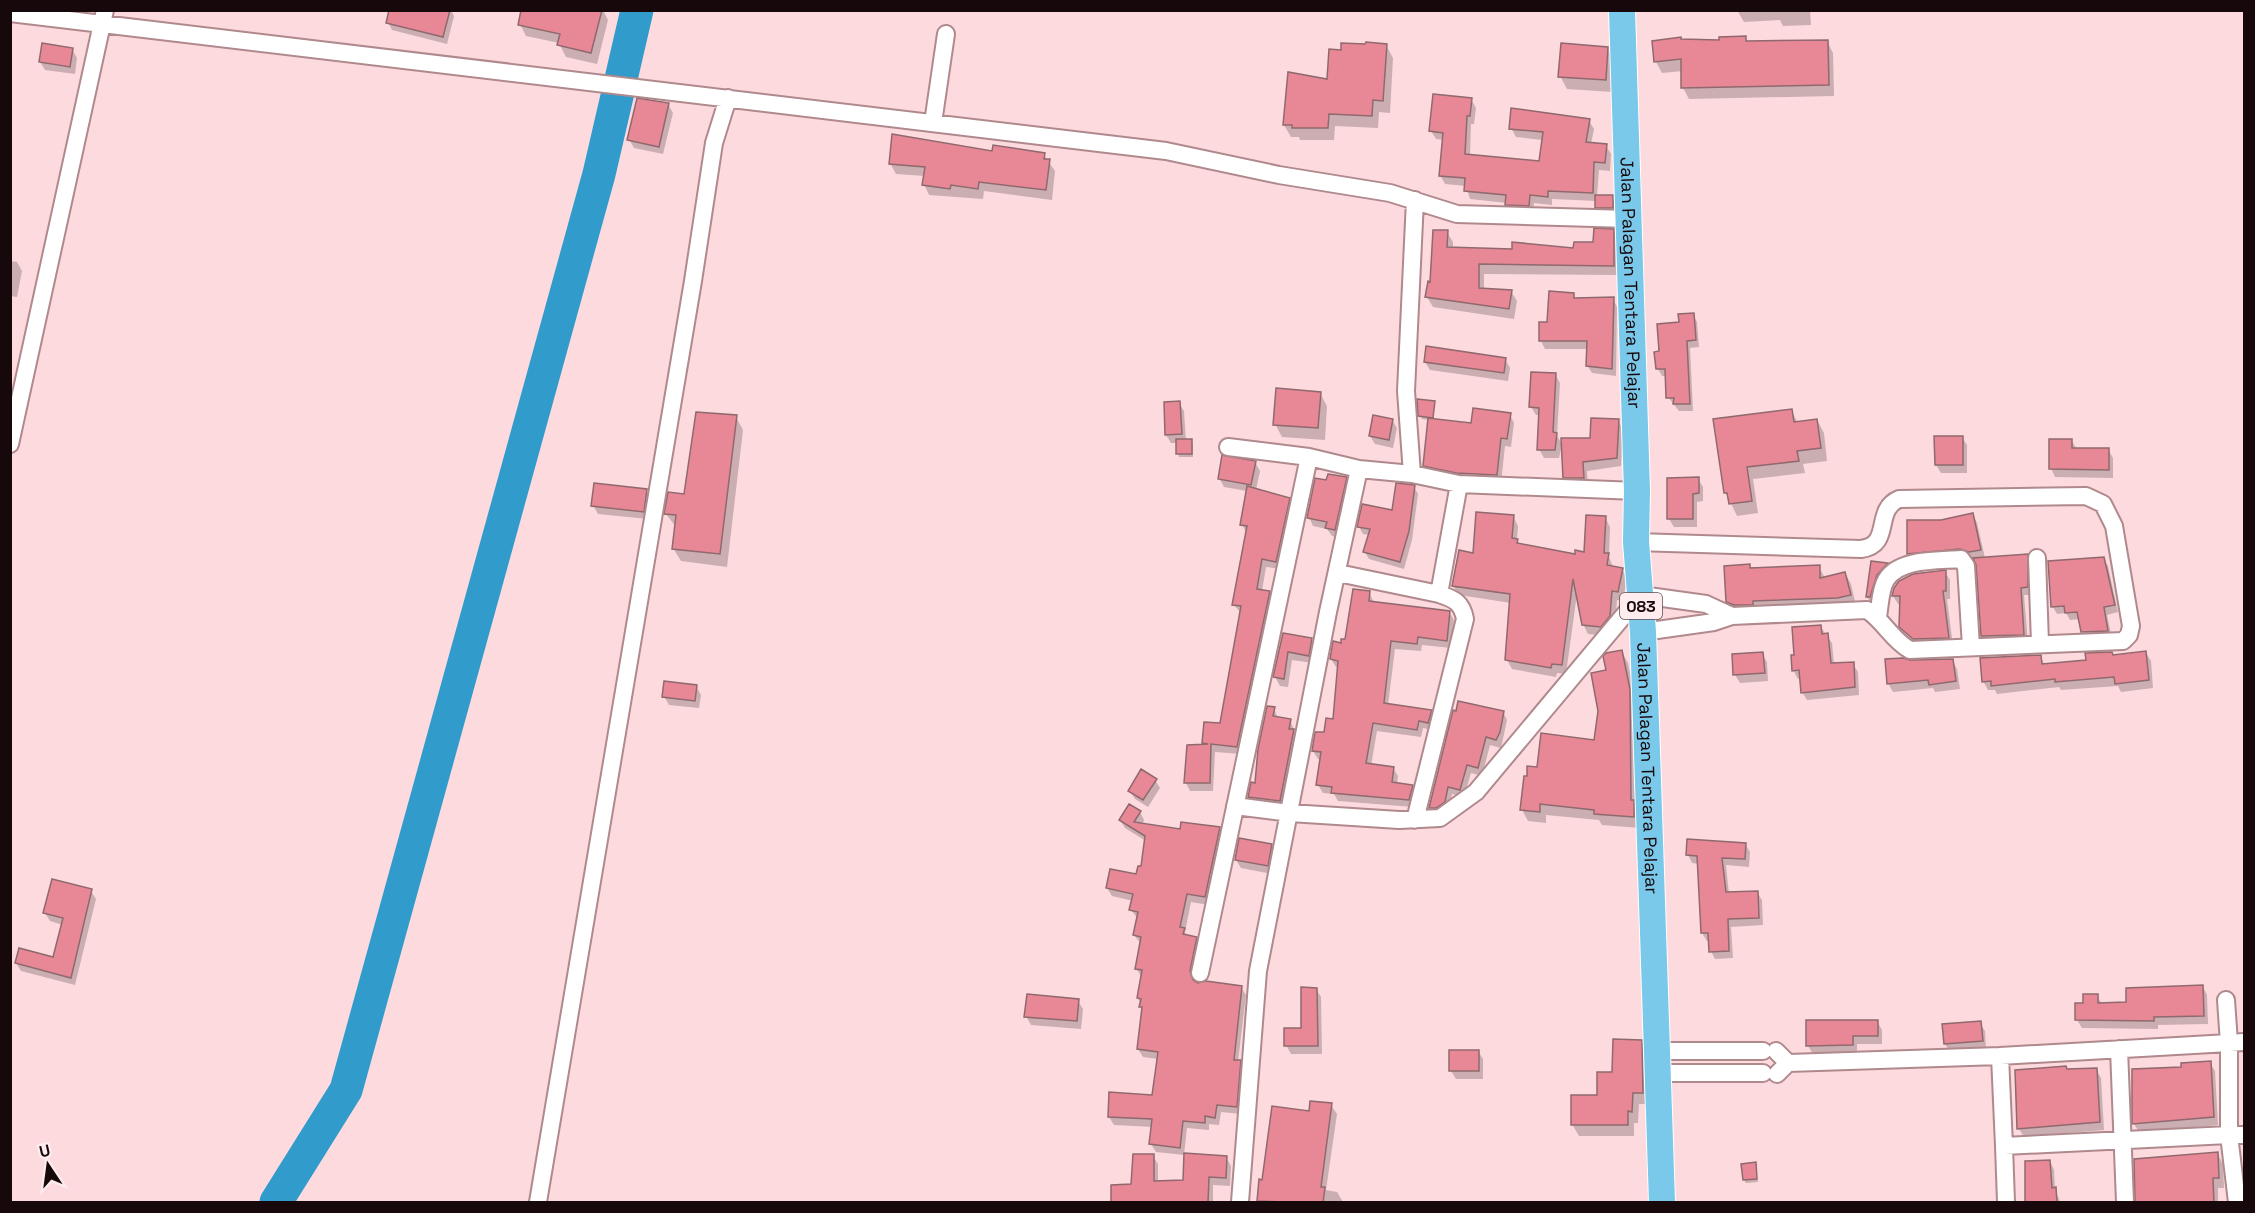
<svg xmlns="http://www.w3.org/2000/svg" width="2255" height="1213" font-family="'Space Grotesk',sans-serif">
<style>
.shadow{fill:#0003}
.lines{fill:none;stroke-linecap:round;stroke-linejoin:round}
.river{stroke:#319bcc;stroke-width:33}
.building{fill:#e88897;stroke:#8f696d;stroke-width:1.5}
.street-casing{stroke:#b0898d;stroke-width:20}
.primary-casing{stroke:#fff;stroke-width:28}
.street{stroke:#fff;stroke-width:16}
.primary{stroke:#7ac8ea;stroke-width:26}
.labels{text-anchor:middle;stroke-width:4.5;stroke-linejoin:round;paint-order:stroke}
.shield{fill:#feecee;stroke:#5c4d4f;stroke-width:1.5}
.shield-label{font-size:16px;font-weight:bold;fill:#17090b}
.street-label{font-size:18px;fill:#17090b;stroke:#feecee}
</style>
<rect width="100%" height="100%" fill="#fddade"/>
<path class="shadow" d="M391 10H451L454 16 447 44 392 30 388 22Z
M523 10H603L608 20 597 64 566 57 559 43 526 36 520 24Z
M1737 10H1810L1811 25 1783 26 1780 20 1744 22Z
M1745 38 1748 43 1827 41 1833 53 1834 96 1689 99 1683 88V71L1662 73 1656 62 1653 42H1721Z
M1386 45 1393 58 1390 113 1379 112 1378 128 1335 126 1334 140H1300L1299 137H1291L1284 125 1328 81 1342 52Z
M1607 48 1615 61 1613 92 1567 89 1560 76Z
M72 49 77 58 75 74 45 70 40 62Z
M1471 99 1476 108 1474 124H1471L1470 156 1540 162 1543 140 1516 137 1511 128 1589 121 1594 129 1591 144 1606 146 1611 154 1610 171 1599 170 1597 196 1612 197 1617 205V216H1601L1596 207 1597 201 1552 199V205L1534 203 1533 214 1512 213 1507 203 1470 199 1466 186 1445 184 1440 175 1444 140 1436 139 1431 131Z
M668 104 673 113 663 154 634 148 629 139Z
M1044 155 1055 171 1052 200 984 191 983 199 929 195 924 184 925 176 896 174 890 163Z
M1613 231 1619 240 1618 275 1484 274V290L1511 291 1517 301 1514 319 1433 307 1427 297 1447 232 1453 242V249L1513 250 1575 249 1595 244Z
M10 261 17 262 22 271 17 297 10 296Z
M1573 294 1576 299H1613L1617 307 1616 376 1592 373 1587 365 1588 349H1545L1541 341 1548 324Z
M1693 315 1697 322 1699 347 1690 348 1693 411H1679L1668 397 1667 376H1662L1658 369 1680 324Z
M1505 359 1510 368 1508 381 1430 370 1425 362Z
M1555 374 1560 383 1557 436 1562 444 1559 458H1544L1539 449 1540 415H1536L1531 407Z
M1320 393 1327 406 1325 440 1282 437 1275 424Z
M1179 403 1184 411 1186 441H1191L1193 444V457H1179L1177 443H1171L1166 435Z
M1434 403V420L1472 424 1510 415 1514 423 1511 447 1505 446 1501 483 1430 474 1425 465 1429 420 1422 419 1420 415Z
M1791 410 1798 423 1817 420 1824 433 1827 461 1803 464 1805 473 1753 479 1758 513 1737 516 1726 493Z
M736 417 743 430 727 567 681 561 673 548 676 527 666 514 685 495Z
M1392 420 1397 428 1393 448 1375 444 1370 436Z
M1618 421 1623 429 1621 466 1587 471 1588 486H1569L1564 477 1592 440Z
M1962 437 1967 445V473H1941L1936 465Z
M2071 440 2077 449H2108L2113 458V478L2055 477 2051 468Z
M1255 462 1260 471 1256 490 1289 499 1293 507 1280 569 1266 567 1262 591 1269 592 1274 600 1241 754 1215 752 1213 791H1190L1186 783 1205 746 1204 743 1222 725 1241 613 1234 605 1247 534 1242 524 1247 491 1224 487 1219 478Z
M1346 478 1350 487 1339 538 1332 536 1327 529 1313 526 1309 517 1328 481Z
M1698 479 1703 487V501L1697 502V527H1674L1669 519Z
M1414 487 1418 494 1412 540 1404 569 1369 559 1365 552 1370 535 1363 534 1359 527 1394 512Z
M646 491 651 499 648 519 598 514 593 505Z
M1973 515 1977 523 1985 558 2027 555 2031 563V595H2024L2028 642 1987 644 1982 636 1978 565 1974 560 1966 556 1914 562 1909 554 1942 521Z
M1513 516 1518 526 1517 540 1519 544 1576 556 1586 554 1605 517 1610 527 1609 557 1613 567 1622 569 1627 578 1623 601 1617 600 1615 626 1606 636 1588 634 1583 624 1577 594 1566 674 1557 673 1556 677 1512 669 1507 660 1511 603 1459 595 1453 586 1475 555Z
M2103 559 2108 566 2118 612 2107 615 2112 638 2087 639 2080 619 2070 620 2066 613 2057 614 2053 607Z
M1872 563 1887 564 1891 571 1873 603H1871L1867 597Z
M1725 567H1819L1825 578 1845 573 1851 584 1856 606 1734 612 1728 601Z
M1945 572 1950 580V599H1947L1953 646 1919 647 1901 626V604H1898L1893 596Z
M1369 592 1374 603 1449 612 1454 620 1451 648 1422 645 1421 651 1395 649 1388 705 1431 711 1435 720 1433 730 1423 728 1421 737 1377 731 1371 766 1393 768 1398 776 1397 784 1412 786 1417 794 1413 807 1338 801 1334 794 1323 793 1318 785 1322 759H1318L1313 751 1334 720 1339 667H1336L1331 659 1346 641Z
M1820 626 1832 643 1834 664H1853L1858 672 1859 695 1807 700 1802 692 1801 678 1798 679 1793 670 1796 657Z
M1284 634 1311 639 1316 647 1313 663 1292 660 1288 687 1280 686 1275 677Z
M1621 651 1628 663 1636 701 1640 828 1602 825 1599 820 1546 815V823L1528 821 1522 810 1528 777 1538 769 1596 741 1608 672Z
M2146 653 2151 661 2153 688 2121 692 2118 686 2061 690 2059 687 1997 694 1995 690H1988L1983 681 2040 657 2045 665Z
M1762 654 1767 662 1768 681 1740 683 1735 675 1734 656Z
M1952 660 1957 669 1960 689 1935 692 1933 688 1893 692 1888 683Z
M696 686 701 695 699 708 669 705 664 696Z
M1274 708 1278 719 1290 721 1298 738 1284 808 1254 804 1250 796 1256 785Z
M1503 712 1507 720 1501 748 1490 745 1482 776 1471 773 1464 797 1452 794 1449 810 1435 816 1430 808Z
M1155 780 1160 788 1148 807 1135 799 1130 791Z
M1140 812 1144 820 1142 825 1182 831 1219 828 1224 836 1209 905 1191 902 1185 932 1187 936 1196 938 1201 946 1194 983 1241 987 1246 995 1238 1062 1244 1070 1241 1114 1221 1112 1219 1125 1209 1124V1130L1187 1128 1184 1155 1226 1157 1231 1166 1230 1186 1213 1185V1202H1113L1132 1186 1153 1156 1158 1164V1182H1184L1185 1155 1156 1152 1151 1144 1153 1127 1114 1125 1109 1117 1153 1096 1158 1059 1143 1057 1138 1049 1143 1010 1138 998 1141 976 1136 968 1141 944 1134 935 1138 919 1131 910 1133 901 1112 896 1107 888 1137 876 1143 868 1146 841 1125 828 1120 820Z
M1745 844 1750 852 1749 867 1726 865 1729 894 1757 892 1762 900 1763 925 1731 927 1733 958 1715 959 1711 951 1710 941H1707L1702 933 1699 864 1692 863 1688 855Z
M1271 845 1276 854 1272 874 1241 868 1236 860Z
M91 891 96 899 75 985 21 971 16 963 54 959 63 925 50 921 45 913Z
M2203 987 2207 995 2208 1024 2158 1025V1029L2082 1028 2077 1020 2085 1004 2097 996 2102 1004H2128Z
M1316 989 1321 997 1322 1054H1291L1286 1045 1302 1030Z
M1078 1001 1083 1009 1081 1029 1031 1025 1026 1016Z
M1877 1021 1882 1030V1044H1857V1053L1813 1054 1808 1046Z
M1980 1023 1985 1031 1986 1049 1950 1052 1945 1044Z
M1641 1041 1648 1053 1649 1104H1639L1638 1123H1634V1136H1579L1572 1124 1599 1097Z
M1451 1051H1478L1483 1059V1079H1456L1451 1071Z
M2210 1063 2215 1071 2218 1125 2139 1132 2134 1124 2133 1071 2183 1068Z
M2096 1069 2101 1078 2104 1130 2024 1137 2019 1129 2067 1071Z
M1331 1105 1337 1114 1326 1190 1337 1192 1343 1202H1259L1263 1181 1311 1112Z
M2217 1153 2223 1164 2224 1188H2218V1202H2136Z
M2050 1161 2054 1170 2055 1189 2060 1202H2027Z
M1755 1164 1758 1182 1746 1183 1744 1180Z"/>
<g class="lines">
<path class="river" d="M276 1202 346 1090 599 174 637 10"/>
</g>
<path class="building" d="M389 10H450L443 37 386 23Z
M521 10H602L591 53 557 45 560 34 518 25Z
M1746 36V41L1828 40 1829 85 1681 88V59L1654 62 1652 41 1681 37V39L1719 40V37Z
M1366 42 1387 44 1383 101 1373 100 1372 116 1329 114 1328 128H1292V125H1283L1288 72 1327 79 1329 49 1341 50V43L1365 44Z
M42 43 73 48 70 67 39 62Z
M1561 43 1608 47 1606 80 1558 77Z
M1433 94 1472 98 1470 116H1467L1465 154 1539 161 1543 132 1509 129 1511 108 1590 119 1586 142 1607 144 1605 163 1594 162 1593 193 1548 191V197L1530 195 1529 206 1505 205 1506 195 1464 191 1465 178 1439 176 1443 133 1429 131Z
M637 98 669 103 659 147 627 140Z
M892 134 992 151 993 145 1045 153 1044 159H1050L1046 190 979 182 978 189 951 185 950 189 922 185 925 167 889 164Z
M1595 195H1613V208H1595Z
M1594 228 1614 229V266L1479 264V288L1512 290 1509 309 1425 297 1428 281 1430 282 1433 230H1448L1447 247 1512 249V242L1573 248 1574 242H1593Z
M1549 291 1574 293V298L1614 297 1612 369 1586 366 1587 341H1539V322H1547Z
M1694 313 1696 340 1687 341 1690 404H1673L1674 398H1666L1665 369H1656L1654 352 1659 351 1657 324 1679 322 1678 314Z
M1426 346 1506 358 1504 373 1424 362Z
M1531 372 1556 373 1553 432 1557 433 1555 450H1537L1539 408 1529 407Z
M1276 388 1321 392 1318 428 1273 425Z
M1417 399 1435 401 1433 418 1418 416Z
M1180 401 1182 434 1165 435 1164 402Z
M1473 408 1511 413 1507 439 1501 438 1497 475 1456 473 1423 466 1428 418 1471 423Z
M1792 409 1794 422 1817 419 1821 448 1797 451 1799 461 1747 467 1752 501 1729 504 1727 493H1724L1713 419Z
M696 412 737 415 720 554 672 549 676 515 664 514 668 492 684 494Z
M1373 415 1393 419 1389 440 1369 436Z
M1591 418 1619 419 1617 458 1583 462 1584 478H1563L1561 438H1590Z
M1934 436H1963V465H1935Z
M1176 439H1192V454H1176Z
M2049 439H2072V448H2109V470L2049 469Z
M1222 455 1256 461 1251 485 1218 479Z
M1328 474 1347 477 1335 530 1325 528 1327 522 1307 518 1315 478 1326 480Z
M1699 477V493L1693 494V519H1667V478Z
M594 483 647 489 644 512 591 506Z
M1396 483 1415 485 1409 531 1400 562 1363 552 1370 529 1357 527 1362 504 1392 510Z
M1247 486 1290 498 1276 562 1262 559 1257 589 1270 591 1237 747 1211 744 1210 783H1184L1187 745 1208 744 1202 743 1204 722 1220 723 1241 606 1232 605 1247 526 1240 525Z
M1476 512 1514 515 1512 538 1518 539 1517 543 1575 554V550L1584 552 1586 515 1606 516 1604 553H1609L1607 565 1623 568 1618 592 1612 591 1610 616 1601 627 1582 625 1573 579 1562 665 1552 664 1551 668 1505 660 1510 594 1452 586 1459 550 1473 553Z
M1973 513 1981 550 1969 552 1960 549 1907 554V520H1941Z
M2028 554V587L2021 588 2024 635 1981 636 1976 565 1973 558Z
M2104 557 2115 605 2104 607 2108 631 2081 632 2077 612 2065 613 2064 606 2051 607 2048 561Z
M1871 561 1888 563 1877 575 1870 597H1866Z
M1750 564V568L1820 565V578L1845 572 1851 595 1837 598 1753 601V605H1734L1726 602 1724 566Z
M1946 570V591H1943L1949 638 1913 639 1899 627 1900 596H1892L1894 588 1899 581 1913 574Z
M1353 589 1370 591 1369 601 1450 611 1447 641 1418 637 1417 644 1391 641 1384 703 1432 710 1428 723 1419 721 1417 730 1373 723 1366 763 1394 767 1392 782 1413 785 1409 800 1331 793 1332 787 1316 785 1321 752 1312 751 1315 732H1324L1326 718 1333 719 1338 661 1330 659 1333 641 1341 643V639H1345Z
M1821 625 1822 634 1828 633 1831 663 1854 662 1855 687 1801 693 1799 670 1792 671 1791 655H1794L1792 627Z
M1283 633 1312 638 1309 656 1288 652 1284 679 1273 677Z
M1622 650 1630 689 1631 800H1634V817L1594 814V810L1540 804V812L1520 810 1524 776H1527V766L1537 767 1541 733 1594 740 1598 711 1591 673 1606 670 1603 656 1606 653Z
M2146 651 2149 680 2115 684 2114 677 2055 682V679L1991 686V681L1982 682 1980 658 2041 655 2042 664 2086 660 2085 653 2112 652 2113 655Z
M1763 652 1765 673 1733 675 1732 654Z
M1903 658 1910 660 1953 659 1956 681 1929 685 1928 680 1887 684 1885 659Z
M664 681 697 685 695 701 662 697Z
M1458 701 1504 711 1500 732 1496 740 1486 737 1478 768 1467 765 1460 790 1448 787 1445 802 1436 808H1429L1453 710 1456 711Z
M1267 706 1275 707 1273 716 1291 719 1289 729H1294L1280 801 1248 797 1251 782 1255 783 1258 749Z
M1141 769 1157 779 1143 800 1128 791Z
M1129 804 1141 811 1134 822 1180 829 1181 822 1220 827 1205 897 1187 894 1180 927 1185 928 1183 934 1197 937 1190 971 1193 980 1198 983 1206 981 1242 986 1234 1060H1241L1237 1107 1217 1105 1215 1118 1205 1116V1123L1183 1121 1180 1148 1149 1144 1152 1119 1108 1117 1109 1092 1152 1095 1158 1052 1137 1049 1142 1007H1139L1141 999 1137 998 1142 970 1135 969 1141 937 1133 935 1138 912 1129 910 1133 894 1106 888 1110 869 1136 874 1138 866H1141L1145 836 1119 820Z
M1239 838 1272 844 1268 866 1235 860Z
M1687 839 1746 843 1745 859 1722 858 1726 892 1758 891 1759 918 1728 919 1729 951 1709 952 1708 933H1701L1697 856 1686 855Z
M52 879 92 889 71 978 15 963 19 948 53 957 63 918 43 913Z
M2203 985 2204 1016 2154 1017V1021L2075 1020V1003H2083V994H2098V1003L2126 1002V988Z
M1301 987 1317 988 1318 1046H1284V1028H1301Z
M1027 994 1079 999 1077 1021 1024 1017Z
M1806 1020H1878V1036H1853V1045L1806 1046Z
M1981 1021 1983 1041 1944 1044 1942 1024Z
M1613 1039 1642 1040 1643 1093H1633L1632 1112 1628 1111V1125H1571V1095H1597V1072H1612Z
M1449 1050H1479V1071H1449Z
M2211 1061 2214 1117 2132 1124V1069L2181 1067V1063Z
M2066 1066 2067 1069 2097 1068 2100 1122 2017 1129 2015 1070Z
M1310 1101 1332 1103 1321 1187H1325L1323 1203 1257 1201 1259 1179 1262 1180 1272 1106 1309 1111Z
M2218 1152 2219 1178H2213L2214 1203H2135L2134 1159Z
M1184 1153 1227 1156 1226 1178 1209 1177 1208 1203H1111V1185L1131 1184 1133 1154H1154V1181L1183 1180Z
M2050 1160 2052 1188 2056 1187 2057 1203H2025V1161Z
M1756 1162 1757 1179 1743 1180 1741 1164Z"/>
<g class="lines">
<defs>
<path id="street" d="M10 13 1166 151 1279 175 1390 193 1457 214 1629 219
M933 123 946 34
M10 444 105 10
M1228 447 1309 457 1359 469 1412 474 1459 484 1637 491
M1412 474 1406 391 1415 200
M1636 542 1861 549C1893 545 1873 510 1899 499L2086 496 2103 504 2114 526 2131 626 2129 635 2123 641 1910 650C1892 640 1884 621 1867 610L1732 616 1714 622 1643 632
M2037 558 2040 643
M1338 573 1439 594C1455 599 1462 603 1465 619L1415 820
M1439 594 1459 484
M1878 617C1880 606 1880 590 1886 580 1899 558 1939 561 1961 559L1966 566 1971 647
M1235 806 1290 813 1399 820 1440 818 1476 792 1641 595 1706 604 1732 616
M1200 973 1309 457
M2226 1000 2229 1043 2244 1042
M2119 1049 2125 1202
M1656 1051H1763
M1776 1051 1788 1063
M1657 1073H1763
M1777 1074 1788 1063 2000 1056
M2004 1146 2006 1202
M538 1202 693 281 714 143 728 98
M1240 1202 1258 971 1328 612 1359 469
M2237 1202 2229 1135V1043L2000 1056 2004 1146 2229 1135H2244"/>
<g id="primary">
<path id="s1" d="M1622 10 1637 491 1636 542 1643 632 1662 1202"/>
</g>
</defs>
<use href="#street" class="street-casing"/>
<use href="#primary" class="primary-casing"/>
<use href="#street" class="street"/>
<use href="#primary" class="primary"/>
</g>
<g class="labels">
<rect class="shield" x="1620" y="593" width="42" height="26" rx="4.5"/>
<g class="shield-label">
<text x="1641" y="612">083</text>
</g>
<g class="street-label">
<text dy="6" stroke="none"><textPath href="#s1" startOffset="273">Jalan Palagan Tentara Pelajar</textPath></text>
<text dy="6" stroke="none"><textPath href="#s1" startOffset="759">Jalan Palagan Tentara Pelajar</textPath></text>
</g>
</g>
<rect width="2255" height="1213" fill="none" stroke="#17090b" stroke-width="24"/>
<g transform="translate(48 1165) rotate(347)" stroke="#feecee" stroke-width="4.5" paint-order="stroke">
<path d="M0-4.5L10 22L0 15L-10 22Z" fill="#17090b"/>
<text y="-9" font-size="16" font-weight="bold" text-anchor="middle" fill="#17090b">U</text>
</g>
</svg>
